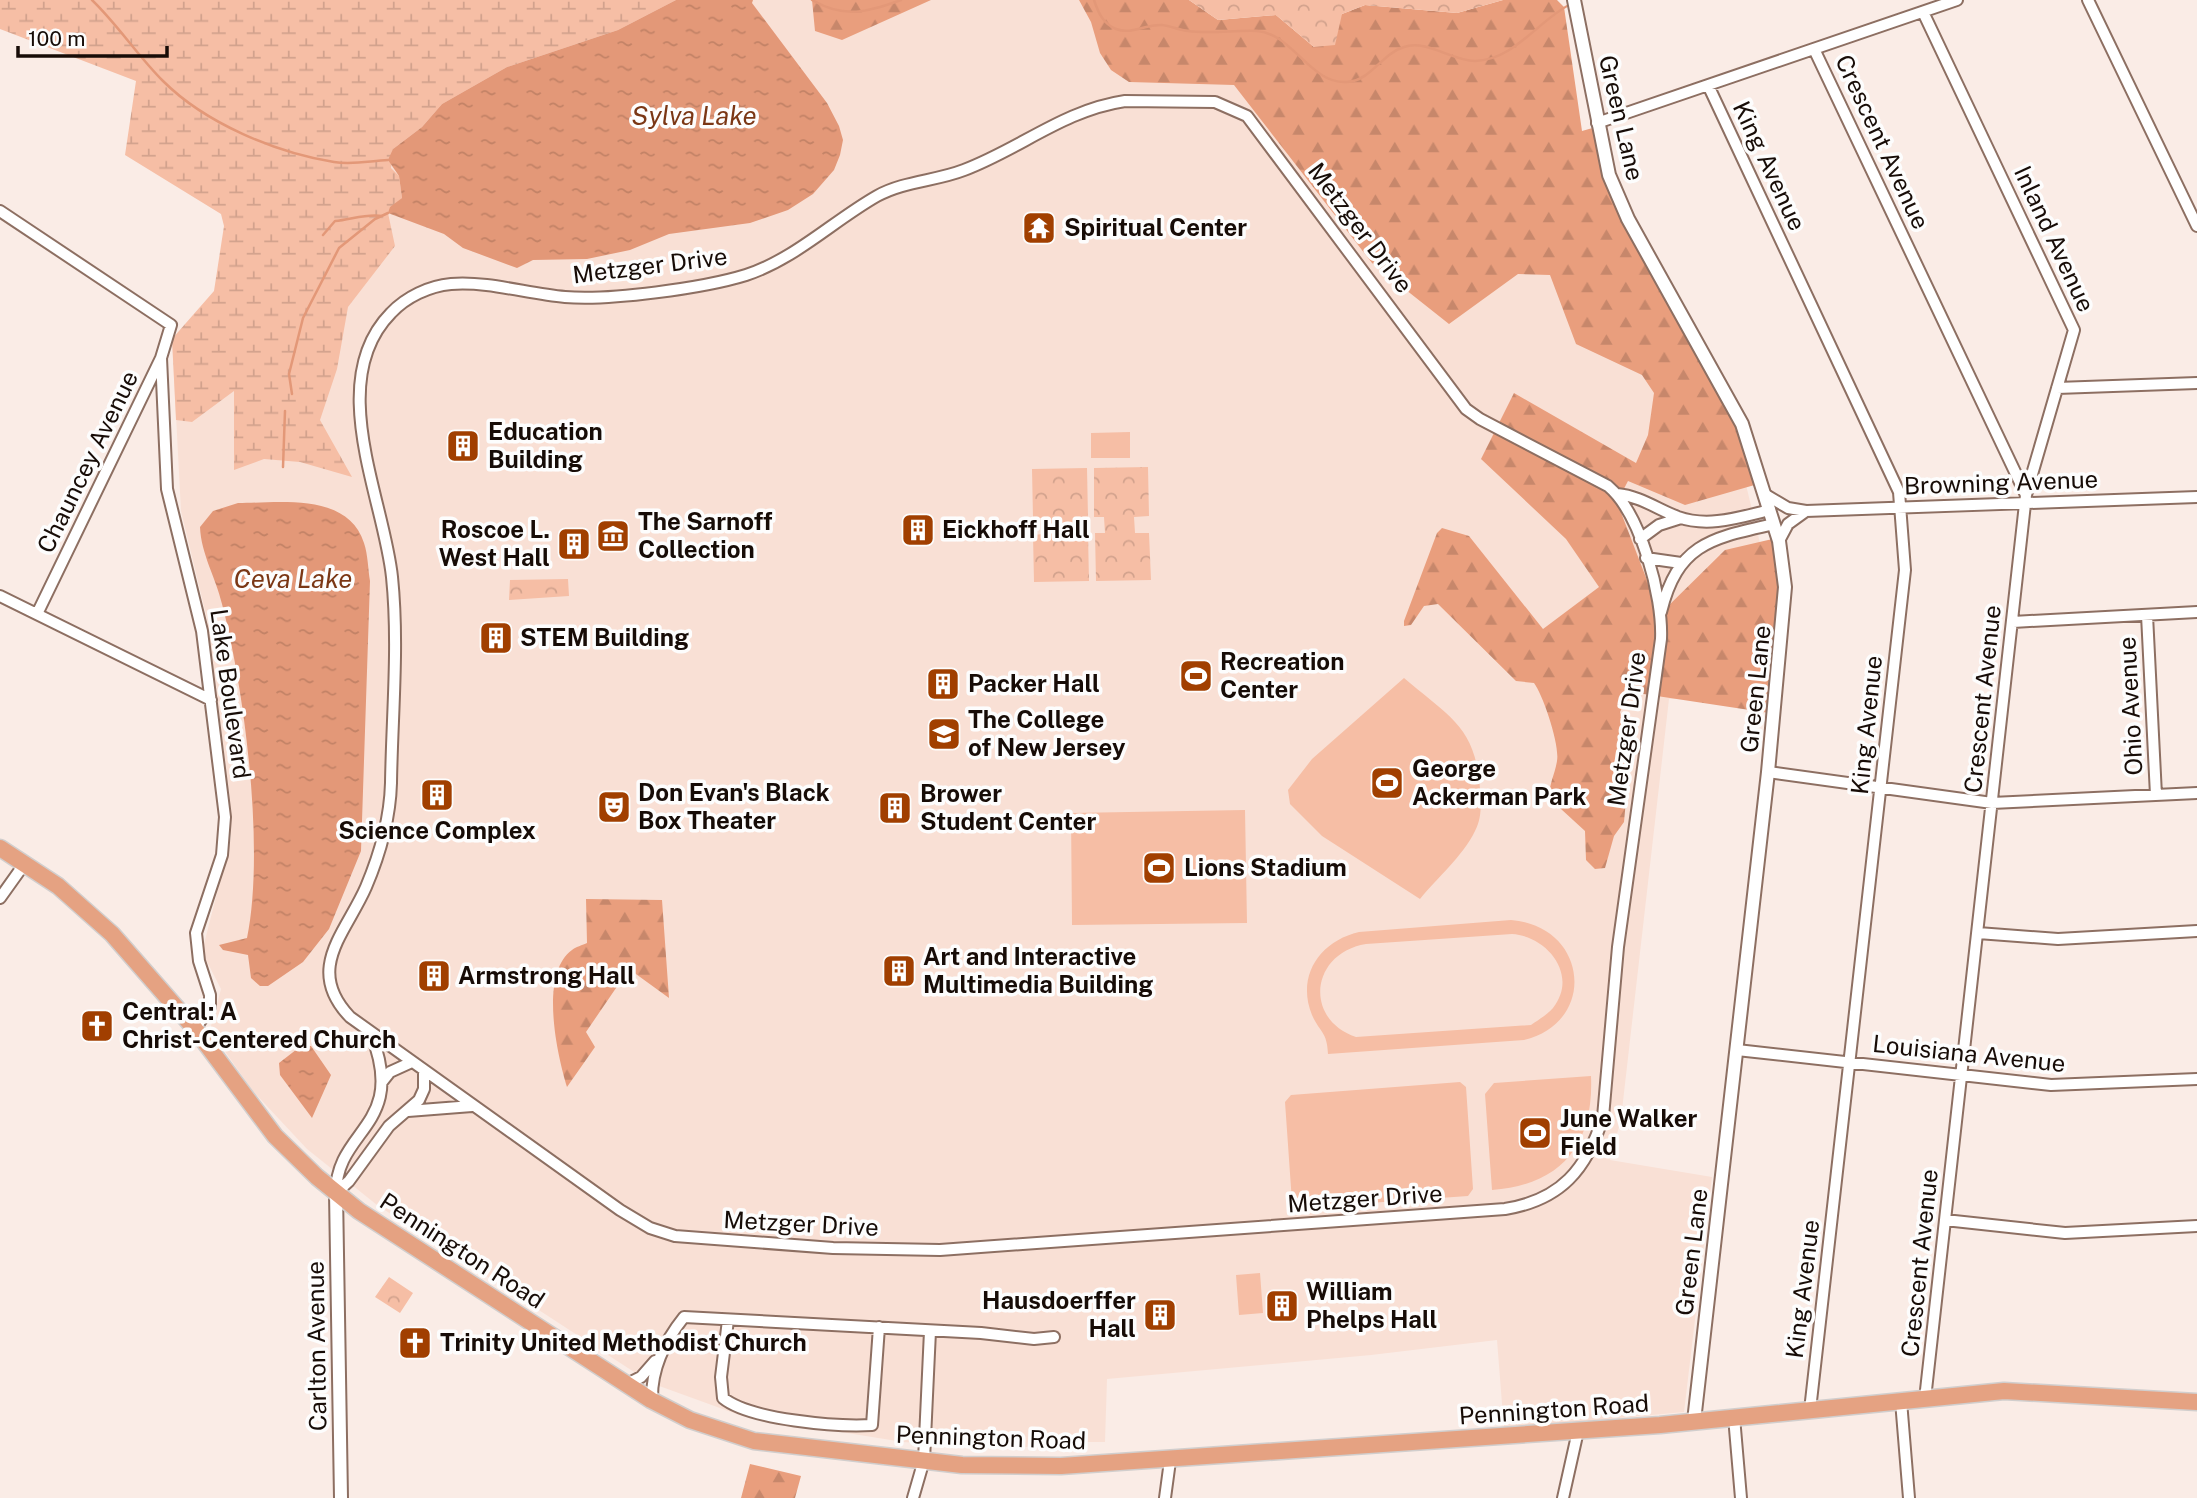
<svg xmlns="http://www.w3.org/2000/svg" width="2197" height="1498" font-family="'Public Sans',sans-serif">
<style>
.built{fill:#f9e0d5}
.grass{fill:#f6bea5;fill-rule:evenodd}
.forest{fill:url(#forest-firs)}
.wetland{fill:url(#wetland-marsh)}
.park{fill:url(#park-crowns)}
.water{fill:url(#water-ripples)}
.lines{fill:none;stroke-linecap:round;stroke-linejoin:round}
.stream{stroke:#e39878;stroke-width:2.5}
.minor-casing{stroke:#8d6f62;stroke-width:14}
.tertiary-casing{stroke:#8d6f62;stroke-width:16}
.primary-casing{stroke:#d1cecd;stroke-width:19}
.minor{stroke:#fff;stroke-width:10}
.tertiary{stroke:#fff;stroke-width:12}
.primary{stroke:#e5a282;stroke-width:16}
.labels{text-anchor:middle;stroke-width:7;stroke-linejoin:round;paint-order:stroke}
.street-label{font-size:24px;fill:#170c07;stroke:#fdfdfd}
.poi-label{font-size:24px;font-weight:bold;fill:#170c07;stroke:#fdfdfd;text-anchor:start}
.water-label{font-size:26px;font-style:italic;fill:#7b3715;stroke:#fdfdfd}
</style>
<defs>
<pattern id="forest-firs" width="22" height="20" patternUnits="userSpaceOnUse" patternTransform="scale(1.75)"><rect width="22" height="20" fill="#e99e7d"/><path d="M5 1l3.5 6h-7zM16 11l3.5 6h-7z" fill="#c7876b"/></pattern>
<pattern id="wetland-marsh" width="20" height="14" patternUnits="userSpaceOnUse" patternTransform="scale(1.75)"><rect width="20" height="14" fill="#f6bea5"/><path d="M1 5h8M5 5V1M11 12h8M15 12V8" fill="none" stroke="#d2a28d"/></pattern>
<pattern id="park-crowns" width="20" height="18" patternUnits="userSpaceOnUse" patternTransform="scale(1.75)"><rect width="20" height="18" fill="#f6bea5"/><path d="M2 6a3 3 0 1 1 6 0M12 15a3 3 0 1 1 6 0" fill="none" stroke="#d2a28d"/></pattern>
<pattern id="water-ripples" width="26" height="14" patternUnits="userSpaceOnUse" patternTransform="scale(1.75)"><rect width="26" height="14" fill="#e39878"/><path d="M2 4q2-2 4 0t4 0M15 11q2-2 4 0t4 0" fill="none" stroke="#c28266"/></pattern>
</defs>
<rect width="100%" height="100%" fill="#faece6"/>
<path class="built" d="M576 0H1139L1611 240 1741 464 1766 568 1759 696 1669 699 1621 1119 1610 1160 1712 1177 1684 1412 1504 1429 1497 1340 1371 1355 1107 1379 1105 1442H1067L1010 1449 903 1442 742 1416 651 1383 377 1205 307 1149 252 1090 210 1030 221 989 202 952 231 838 226 769 207 619 181 511 172 339 365 121Z"/>
<path class="grass" d="M1130 432V458H1091V433Z
M1404 678C1448 716 1476 726 1480 789 1481 804 1482 818 1475 831 1463 856 1437 878 1420 899L1322 836 1290 804 1288 790 1312 759Z
M1245 810 1247 923 1072 925 1071 813Z
M1511 920C1588 926 1598 1022 1524 1040L1328 1054C1327 1031 1320 1033 1312 1015 1296 976 1320 941 1359 932ZM1512 934C1547 936 1579 975 1553 1008 1547 1015 1538 1020 1531 1025L1356 1037C1303 1019 1311 953 1366 944Z
M1591 1076C1594 1145 1561 1185 1492 1190L1485 1094 1494 1083Z
M1460 1082 1466 1087 1473 1189 1468 1196 1299 1208 1292 1202 1285 1102 1291 1095Z
M1260 1273 1263 1313 1239 1315 1236 1275Z"/>
<path class="forest" d="M812 0H931L842 40 815 31Z
M1079 0H1189L1218 20 1276 15 1314 47 1342 14 1365 5 1457 13 1503 0H1557L1564 7 1582 131 1603 125 1621 196 1765 482 1685 505 1628 481 1617 502 1660 614 1725 550 1781 537 1776 714 1637 693 1624 703 1620 712 1625 731 1628 778 1624 822 1614 836 1605 868 1595 869 1586 860 1585 831 1549 798C1549 784 1555 774 1557 761 1560 745 1543 695 1534 683L1516 681 1438 604 1424 606 1411 625 1404 626V621L1437 533 1442 528 1469 536 1543 629 1599 587 1566 539 1481 459 1514 393 1636 463 1648 435 1654 393 1642 375 1576 344 1550 275 1518 274 1449 324 1372 263 1234 85 1129 82 1111 70 1100 53 1091 22Z
M586 899 662 900 669 998 629 969 586 1032 595 1047 567 1087C557 1054 539 974 572 950 575 947 583 945 587 943Z
M750 1464 801 1476 795 1498H741Z"/>
<path class="wetland" d="M0 0H676L618 30 507 67 442 104 422 127 393 149 391 168 399 176 402 198 388 213 395 246 348 307 337 369 320 420 352 477 300 462 264 459 234 470V391L192 422 176 420 172 339 214 291 224 226 221 214 125 155 136 81 0 29Z"/>
<path class="park" d="M1189 0H1503L1457 13 1365 5 1342 14 1335 45 1314 47 1276 15 1218 20Z
M1148 467 1149 516 1134 517 1135 533H1149L1151 580 1096 581 1095 533H1105L1104 517H1094V468Z
M1087 468 1088 517H1078L1079 534H1088L1089 581 1034 582 1033 535 1043 534 1042 518H1033L1032 469Z
M568 579 569 596 509 600 510 580Z
M389 1277 413 1293 400 1313 375 1297Z"/>
<path class="water" d="M676 0H753L752 3 827 103 839 126 843 140 840 155 834 170 813 194 788 210 750 223 669 234 630 250 587 259 533 260 517 268 463 248 444 234 388 213 390 207 402 198 399 176 388 160 393 149 422 127 442 104 507 67 618 30Z
M238 503C279 503 348 492 364 543 368 555 368 569 370 581L361 851 329 929 303 962 268 986H260L251 978 248 955 223 950 219 945 247 938C265 851 245 691 222 604 216 578 201 554 200 527L213 511Z
M301 1046H311L331 1075 312 1118 280 1075 279 1063Z"/>
<g class="lines">
<path class="stream" d="M92 0C118 25 137 55 163 81 205 123 276 153 334 162 353 165 369 161 388 160
M812 0C844 19 868 12 901 0
M1094 0C1098 12 1103 24 1116 29 1132 35 1145 24 1162 25 1171 26 1179 30 1188 31 1211 34 1234 30 1257 31 1292 33 1311 85 1347 82 1372 80 1381 54 1404 47 1426 39 1452 61 1475 61 1514 60 1538 21 1569 5
M323 235 335 221C350 220 367 213 382 216
M292 394 289 374 303 318 339 248 375 219 388 213
M283 467 285 411"/>
<defs>
<path id="minor" d="M2088 0 2197 226
M1923 12 2074 330 2026 495
M1814 49 2026 495 1925 1399
M1708 85 1899 492 1905 570 1810 1410
M1125 101 1215 102 1247 116 1466 409 1480 419 1608 486C1641 514 1663 597 1661 639L1618 947 1603 1117C1587 1169 1561 1200 1505 1209L940 1250 833 1248 675 1236 650 1228 620 1210 350 1017C304 969 346 933 366 887 380 854 390 819 391 783 392 715 399 645 392 577 384 499 324 381 391 313 406 297 429 286 451 284 489 281 528 294 565 297 609 301 704 288 746 275 795 259 833 221 877 196 904 181 936 181 964 170 1020 149 1064 110 1125 101Z
M1597 123 1957 0
M0 211 171 325 161 358 37 614
M161 358 167 489 202 631 225 817 222 855 196 933 199 961 210 995V1007L195 1029
M2057 388 2197 383
M1617 494C1640 496 1657 509 1678 517 1709 528 1740 517 1770 510
M1766 495 1788 508 1806 511 2197 497
M1640 539 1659 525 1681 518
M1779 541 1788 524 1806 511
M1646 558 1681 563
M0 596 211 700
M1661 612C1678 543 1712 538 1774 524
M2147 615 2156 795
M2013 622 2197 612
M1768 772 1992 803 2197 793
M0 898 25 863
M1978 933 2058 939 2197 931
M1737 1050 2051 1085 2197 1079
M382 1082 390 1072 412 1062
M408 1111 472 1106
M336 1193C336 1128 408 1127 371 1034
M336 1193 349 1181 389 1126 419 1100 424 1089V1071
M1945 1220 2065 1233 2197 1226
M728 1320 721 1377 723 1398C750 1420 838 1427 872 1425L879 1327
M625 1385 641 1377 655 1361
M652 1401C651 1369 664 1342 684 1317L981 1333 1034 1339 1054 1337
M1901 1401 1909 1498
M1734 1417 1741 1498
M913 1498 924 1460 930 1331
M1165 1498 1170 1461
M1563 1498 1578 1431"/>
<path id="tertiary" d="M1574 0 1609 175 1628 219 1742 424 1779 541 1785 587 1768 772 1694 1421
M336 1193 341 1498"/>
<path id="primary" d="M0 848 58 886 112 934 195 1029 275 1136 317 1177 359 1211 651 1400 690 1420 754 1441 962 1465 1061 1466 1660 1425 2004 1391 2197 1402"/>
</defs>
<use href="#minor" class="minor-casing"/>
<use href="#tertiary" class="tertiary-casing"/>
<use href="#primary" class="primary-casing"/>
<use href="#minor" class="minor"/>
<use href="#tertiary" class="tertiary"/>
<use href="#primary" class="primary"/>
</g>
<defs>
<symbol id="temple-square" viewBox="-11 -11 22 22"><rect x="-9" y="-9" width="18" height="18" rx="4" fill="#a13f00" stroke="#fdfdfd"/><path d="M0-6L5-2H3V0L6.5 2.5H4V6H1.5V3h-3V6H-4V2.5H-6.5L-3 0V-2H-5Z" fill="#fff"/></symbol>
<symbol id="building-square" viewBox="-11 -11 22 22"><rect x="-9" y="-9" width="18" height="18" rx="4" fill="#a13f00" stroke="#fdfdfd"/><path d="M-4-6H4V6H1V3H-1V6H-4ZM-2.5-4.3h1.7v1.8h-1.7ZM.8-4.3h1.7v1.8H.8ZM-2.5-1h1.7V.8h-1.7ZM.8-1h1.7V.8H.8Z" fill="#fff"/></symbol>
<symbol id="museum-square" viewBox="-11 -11 22 22"><rect x="-9" y="-9" width="18" height="18" rx="4" fill="#a13f00" stroke="#fdfdfd"/><path d="M0-6L6-3V-2H-6V-3ZM-5-1h2V3h-2ZM-1-1h2V3h-2ZM3-1h2V3H3ZM-6 4H6V6H-6Z" fill="#fff"/></symbol>
<symbol id="stadium-square" viewBox="-11 -11 22 22"><rect x="-9" y="-9" width="18" height="18" rx="4" fill="#a13f00" stroke="#fdfdfd"/><path d="M0-5a6.5 5 0 1 0 0 10a6.5 5 0 1 0 0-10ZM-3.5-1.8h7v3.6h-7Z" fill="#fff"/></symbol>
<symbol id="university-square" viewBox="-11 -11 22 22"><rect x="-9" y="-9" width="18" height="18" rx="4" fill="#a13f00" stroke="#fdfdfd"/><path d="M0-5L7-2L0 1L-7-2ZM-4 1L0 2.5L4 1V4Q0 6-4 4Z" fill="#fff"/></symbol>
<symbol id="theatre-square" viewBox="-11 -11 22 22"><rect x="-9" y="-9" width="18" height="18" rx="4" fill="#a13f00" stroke="#fdfdfd"/><path d="M-5-5.5Q0-4 5-5.5V0Q5 5 0 6Q-5 5-5 0ZM-3.3-2.5H-1v1.5H-3.3ZM1-2.5H3.3v1.5H1ZM-2.8 1Q0 5.5 2.8 1Z" fill="#fff"/></symbol>
<symbol id="church-square" viewBox="-11 -11 22 22"><rect x="-9" y="-9" width="18" height="18" rx="4" fill="#a13f00" stroke="#fdfdfd"/><path d="M-1.2-6h2.4v3.5h3.3v2.4h-3.3V6h-2.4V-.1h-3.3v-2.4h3.3Z" fill="#fff"/></symbol>
</defs>
<g fill-rule="evenodd">
<use href="#temple-square" x="1020" y="209" width="38" height="38"/>
<use href="#building-square" x="444" y="427" width="38" height="38"/>
<use href="#building-square" x="899" y="511" width="38" height="38"/>
<use href="#museum-square" x="594" y="517" width="38" height="38"/>
<use href="#building-square" x="555" y="525" width="38" height="38"/>
<use href="#building-square" x="477" y="619" width="38" height="38"/>
<use href="#stadium-square" x="1177" y="657" width="38" height="38"/>
<use href="#building-square" x="924" y="665" width="38" height="38"/>
<use href="#university-square" x="925" y="715" width="38" height="38"/>
<use href="#stadium-square" x="1368" y="764" width="38" height="38"/>
<use href="#building-square" x="418" y="776" width="38" height="38"/>
<use href="#theatre-square" x="595" y="788" width="38" height="38"/>
<use href="#building-square" x="876" y="789" width="38" height="38"/>
<use href="#stadium-square" x="1140" y="849" width="38" height="38"/>
<use href="#building-square" x="880" y="952" width="38" height="38"/>
<use href="#building-square" x="415" y="957" width="38" height="38"/>
<use href="#church-square" x="78" y="1007" width="38" height="38"/>
<use href="#stadium-square" x="1516" y="1114" width="38" height="38"/>
<use href="#building-square" x="1263" y="1287" width="38" height="38"/>
<use href="#building-square" x="1141" y="1296" width="38" height="38"/>
<use href="#church-square" x="396" y="1324" width="38" height="38"/>
</g>
<g class="labels">
<g class="street-label">
<text transform="translate(1621 118) rotate(77)" y="8">Green Lane</text>
<text transform="translate(1882 142) rotate(65)" y="8">Crescent Avenue</text>
<text transform="translate(1769 166) rotate(65)" y="8">King Avenue</text>
<text transform="translate(1360 228) rotate(53)" y="8">Metzger Drive</text>
<text transform="translate(2054 239) rotate(65)" y="8">Inland Avenue</text>
<text transform="translate(650 266) rotate(-7)" y="8">Metzger Drive</text>
<text transform="translate(88 462) rotate(-64)" y="8">Chauncey Avenue</text>
<text transform="translate(2001 483) rotate(-2)" y="8">Browning Avenue</text>
<text transform="translate(1756 689) rotate(-84)" y="8">Green Lane</text>
<text transform="translate(230 694) rotate(82)" y="8">Lake Boulevard</text>
<text transform="translate(1983 699) rotate(-84)" y="8">Crescent Avenue</text>
<text transform="translate(2131 706) rotate(-93)" y="8">Ohio Avenue</text>
<text transform="translate(1867 725) rotate(-84)" y="8">King Avenue</text>
<text transform="translate(1627 729) rotate(-82)" y="8">Metzger Drive</text>
<text transform="translate(1969 1054) rotate(6)" y="8">Louisiana Avenue</text>
<text transform="translate(1365 1199) rotate(-4)" y="8">Metzger Drive</text>
<text transform="translate(801 1224) rotate(3)" y="8">Metzger Drive</text>
<text transform="translate(462 1251) rotate(33)" y="8">Pennington Road</text>
<text transform="translate(1692 1252) rotate(-83)" y="8">Green Lane</text>
<text transform="translate(1920 1263) rotate(-84)" y="8">Crescent Avenue</text>
<text transform="translate(1803 1289) rotate(-83)" y="8">King Avenue</text>
<text transform="translate(317 1346) rotate(-91)" y="8">Carlton Avenue</text>
<text transform="translate(1554 1410) rotate(-4)" y="8">Pennington Road</text>
<text transform="translate(991 1438) rotate(2)" y="8">Pennington Road</text>
</g>
<g class="poi-label">
<text x="1064" y="236">Spiritual Center</text>
<text x="488" y="440">Education<tspan x="488" dy="28">Building</tspan></text>
<text x="638" y="530">The Sarnoff<tspan x="638" dy="28">Collection</tspan></text>
<text x="550" y="538" text-anchor="end">Roscoe L.<tspan x="550" dy="28">West Hall</tspan></text>
<text x="942" y="538">Eickhoff Hall</text>
<text x="520" y="646">STEM Building</text>
<text x="1220" y="670">Recreation<tspan x="1220" dy="28">Center</tspan></text>
<text x="968" y="692">Packer Hall</text>
<text x="968" y="728">The College<tspan x="968" dy="28">of New Jersey</tspan></text>
<text x="1412" y="777">George<tspan x="1412" dy="28">Ackerman Park</tspan></text>
<text x="638" y="801">Don Evan's Black<tspan x="638" dy="28">Box Theater</tspan></text>
<text x="920" y="802">Brower<tspan x="920" dy="28">Student Center</tspan></text>
<text x="437" y="839" text-anchor="middle">Science Complex</text>
<text x="1184" y="876">Lions Stadium</text>
<text x="923" y="965">Art and Interactive<tspan x="923" dy="28">Multimedia Building</tspan></text>
<text x="458" y="984">Armstrong Hall</text>
<text x="122" y="1020">Central: A<tspan x="122" dy="28">Christ-Centered Church</tspan></text>
<text x="1560" y="1127">June Walker<tspan x="1560" dy="28">Field</tspan></text>
<text x="1306" y="1300">William<tspan x="1306" dy="28">Phelps Hall</tspan></text>
<text x="1136" y="1309" text-anchor="end">Hausdoerffer<tspan x="1136" dy="28">Hall</tspan></text>
<text x="440" y="1351">Trinity United Methodist Church</text>
</g>
<g class="water-label">
<text x="694" y="125">Sylva Lake</text>
<text x="293" y="588">Ceva Lake</text>
</g>
</g>
<path d="M18 46v10h149v-10" fill="none" stroke="#170c07" stroke-width="3.5"/>
<text x="28" y="46" font-size="21" fill="#170c07" stroke="#fdfdfd" stroke-width="5" paint-order="stroke">100 m</text>
</svg>
